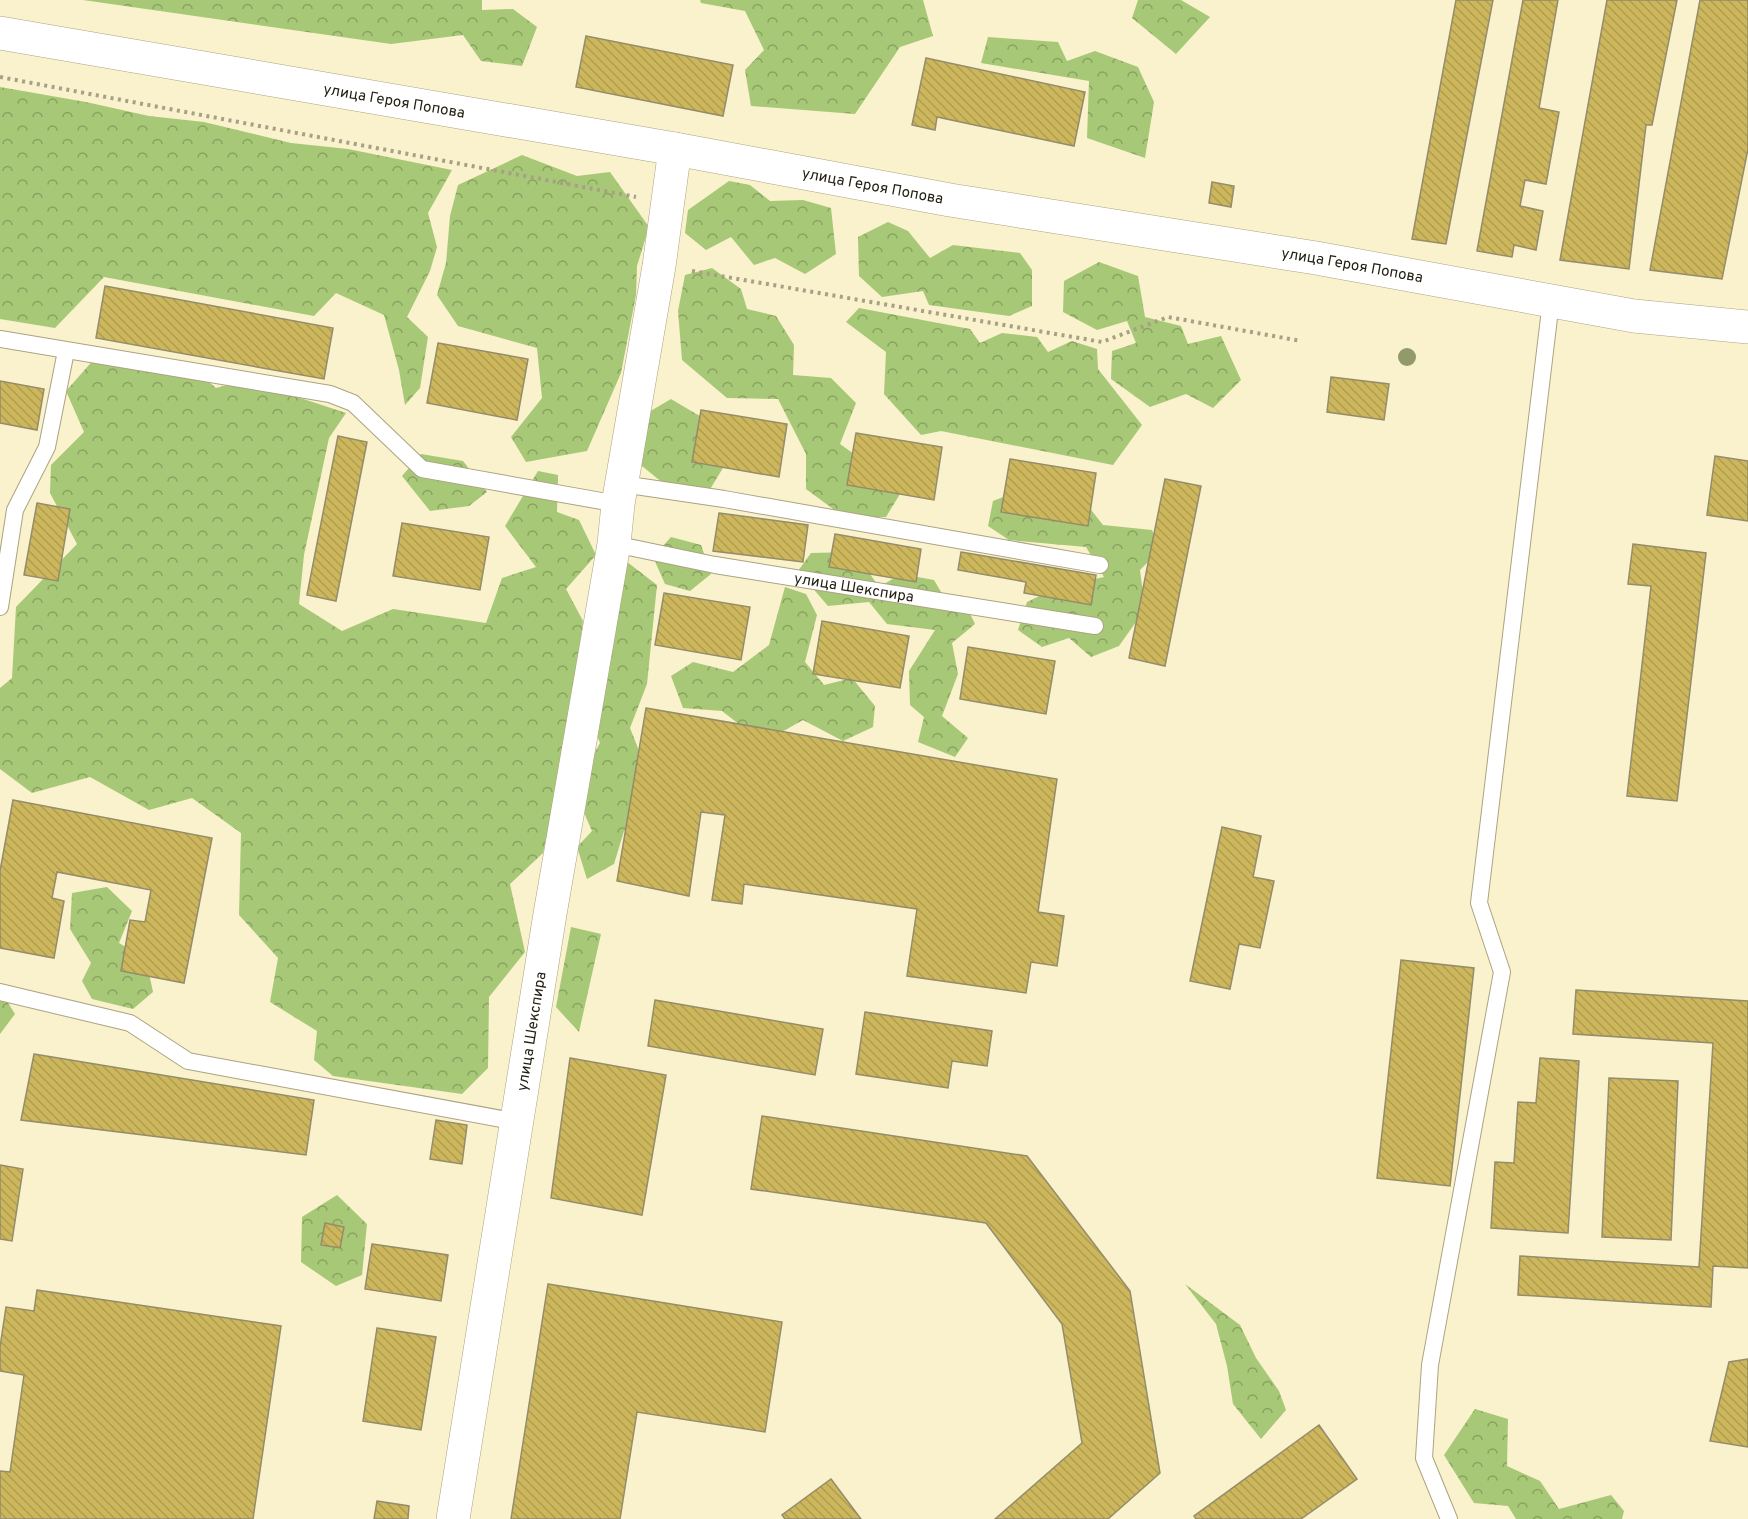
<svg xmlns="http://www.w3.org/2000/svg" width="1748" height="1519" font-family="Overpass,sans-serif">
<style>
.forest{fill:url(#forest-crowns)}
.building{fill:url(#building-back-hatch);stroke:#948c6b;stroke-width:1.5}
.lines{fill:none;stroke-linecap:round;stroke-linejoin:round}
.lane-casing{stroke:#aba381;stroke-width:18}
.street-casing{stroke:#aba381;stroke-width:34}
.secondary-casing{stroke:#aba381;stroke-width:34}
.path{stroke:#a7a085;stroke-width:4;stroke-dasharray:3 4.5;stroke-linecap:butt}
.lane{stroke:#fff;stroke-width:16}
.street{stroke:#fff;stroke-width:33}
.secondary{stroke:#fff;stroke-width:33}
.tree{fill:#929a69}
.labels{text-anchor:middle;stroke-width:5;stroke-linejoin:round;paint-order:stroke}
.street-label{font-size:15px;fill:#242113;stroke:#faf1cd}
</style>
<defs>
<pattern id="forest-crowns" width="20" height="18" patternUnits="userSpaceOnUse" patternTransform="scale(1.5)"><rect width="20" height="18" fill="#a7c876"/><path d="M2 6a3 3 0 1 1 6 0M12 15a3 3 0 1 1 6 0" fill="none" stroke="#88a260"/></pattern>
<pattern id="building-back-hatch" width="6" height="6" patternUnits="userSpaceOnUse" patternTransform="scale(1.5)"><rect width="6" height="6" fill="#cdb75c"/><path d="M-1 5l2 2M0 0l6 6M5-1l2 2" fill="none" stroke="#b09d4f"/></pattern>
</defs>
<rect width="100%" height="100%" fill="#faf1cd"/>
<path class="forest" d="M83 0H482V10L513 9 537 27 522 66 481 61 463 35 391 44Z
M700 0H923L933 36 900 47 855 114 751 106 745 70 764 50 745 11 701 3Z
M1138 0H1181L1210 17 1176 54 1132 18Z
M988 37 1058 42 1067 61 1095 51 1138 67 1154 102 1145 158 1087 138 1089 81 981 63Z
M0 87 86 102 149 116 204 122 291 143 348 149 452 170 428 213 437 247 430 271 407 317 428 337 420 388 405 405 399 370 384 315 336 293 314 316 104 277 55 328 0 319Z
M522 155 577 176 610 172 649 227 637 266 636 295 621 373 587 451 526 462 511 437 542 398 537 348 458 326 437 295 446 263 450 216 458 185Z
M729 181 750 185 770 201 803 200 831 208 836 254 805 274 775 258 754 265 731 237 706 250 685 233 688 210Z
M888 222 908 231 930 258 953 245 1020 253 1032 270V306L1009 316 929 305 923 291 882 297 859 276 858 237Z
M1099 262 1138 276 1145 317 1181 326 1188 344 1221 336 1241 380 1213 408 1186 394 1150 407 1111 379 1112 351 1136 343 1127 321 1097 330 1063 312 1064 281Z
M712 268 741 289 747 309 776 316 794 345 793 375 831 378 856 403 840 444 903 489 886 517H844L806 489V454L778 399 727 398 682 360 678 311 685 275Z
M859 308 970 329 980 343 1002 333 1037 337 1048 352 1072 341 1097 349 1098 369 1142 425 1113 465 941 431 921 435 884 394 886 352 846 322Z
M103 349 187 363 216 388 246 380 346 413 329 438 304 555 299 604 342 631 393 609 486 623 502 578 536 567 505 526 538 471 558 475 557 512 579 520 596 555 566 589 583 621 568 745 543 853 510 884 525 952 489 997 488 1068 462 1094 333 1076 314 1060 317 1031 270 1002 278 958 239 915 241 833 192 798 149 810 90 777 32 793 0 769V688L12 678 16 607 77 544 50 493 51 465 84 432 66 391Z
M671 399 715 425 726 463 709 491 679 496 642 466V416Z
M421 454 463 461 487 492 469 506 430 511 402 476Z
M1039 483 1073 487 1103 525 1152 530 1160 550 1140 570 1145 609 1119 646 1091 657 1069 638 1042 647 1018 630 1027 602 1058 587 1104 577 1086 547 1009 540 988 526 993 501Z
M671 537 701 545 711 574 690 591 665 584 653 557Z
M855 552 879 587 901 574 934 580 944 597 961 595 975 624 952 643 958 674 942 716 968 738 955 757 918 742 924 717 910 705 909 671 935 630 887 624 869 602 828 606 798 571 811 553Z
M622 558 657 585 647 684 630 728 651 781 649 816 624 831 614 864 587 879 577 847 592 831 574 790 600 743 588 713Z
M785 587 806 594 817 615 805 662 824 685 852 678 875 706 873 727 843 741 803 720 780 733 744 728 722 711 683 708 671 676 693 662 733 672 769 645Z
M107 887 132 911 119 943 146 959 153 992 133 1009 92 999 82 981 91 963 70 929 72 893Z
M571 927 601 934 579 1032 556 1007Z
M0 990 15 1014 0 1034Z
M337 1195 367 1224 362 1275 336 1286 301 1262 302 1217Z
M1185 1284 1240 1325 1256 1358 1279 1391 1286 1410 1261 1439 1233 1404 1227 1366 1216 1324Z
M1475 1409 1508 1419 1507 1466 1540 1481 1559 1509 1611 1495 1624 1511 1622 1519H1516L1508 1506 1474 1503 1444 1455Z"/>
<path class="building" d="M1456 0H1493L1446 244 1412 239Z
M1523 0H1558L1539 108 1559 112 1546 184 1525 180 1520 206 1543 211 1536 250 1514 245 1512 257 1477 251Z
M1607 0H1677L1652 125H1646L1629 269 1560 260Z
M1700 0H1748V149L1722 279 1650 270Z
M586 36 733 65 723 116 576 87Z
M926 58 1085 92 1074 146 937 117 935 130 912 125Z
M1212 182 1234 186 1231 207 1209 203Z
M105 286 333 328 324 379 96 338Z
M438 343 528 359 517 420 427 403Z
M1331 377 1389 384 1384 420 1327 412Z
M0 381 44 389 37 430 0 423Z
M701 410 787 424 779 477 692 462Z
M856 433 942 447 934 500 847 485Z
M338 436 367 442 336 601 307 595Z
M1715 456 1748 461V521L1707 515Z
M1010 459 1096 473 1088 526 1001 512Z
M1165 479 1201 486 1165 666 1129 658Z
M37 503 70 509 58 581 24 575Z
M719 513 808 525 803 562 713 551Z
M402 523 489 537 480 590 393 576Z
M835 534 921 549 916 582 829 567Z
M1633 544 1706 553 1677 801 1627 796 1651 586 1628 584Z
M961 552 1096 575 1091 605 1024 593 1026 582 958 570Z
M664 593 750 607 741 660 655 645Z
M822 621 909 636 900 688 813 674Z
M968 647 1055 661 1046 714 960 699Z
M646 708 1057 779 1038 912 1064 916 1057 966 1031 962 1026 993 907 976 917 909 744 884 742 904 712 900 725 815 701 812 689 896 617 881Z
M13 800 212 838 184 983 121 971 130 920 145 922 151 890 57 872 52 898 64 901 54 958 0 948V871Z
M1222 827 1261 836 1253 877 1274 881 1260 948 1239 944 1230 989 1190 981Z
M1401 960 1474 968 1450 1186 1377 1178Z
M1576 990 1748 1001V1268L1713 1266 1711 1307 1518 1295 1520 1256 1699 1267 1713 1043 1573 1034Z
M655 1000 823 1029 815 1075 648 1046Z
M865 1012 992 1031 987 1066 952 1061 948 1088 856 1074Z
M34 1054 314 1100 306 1155 21 1120Z
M570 1058 666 1075 642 1215 551 1198Z
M1540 1058 1579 1061 1568 1233 1491 1228 1495 1162 1514 1163 1518 1102 1536 1103Z
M1609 1078 1678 1081 1671 1240 1602 1237Z
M762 1116 1027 1156 1130 1291 1160 1473 1108 1519H995L1082 1443 1062 1324 986 1223 751 1189Z
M436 1120 467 1125 462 1164 430 1159Z
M0 1165 23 1169 12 1241 0 1239Z
M325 1223 344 1227 340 1248 321 1245Z
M372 1244 448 1255 441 1301 365 1289Z
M548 1284 782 1322 765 1432 637 1412 620 1519H511Z
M37 1290 281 1326 253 1519H0V1471L10 1472 24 1375 0 1371V1347L6 1307 34 1311Z
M377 1328 436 1337 421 1430 363 1421Z
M1748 1359V1447L1710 1441 1729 1362Z
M1319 1425 1357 1479 1301 1519H1196L1194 1516Z
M831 1479 861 1519H785L782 1515Z
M377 1501 409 1506 408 1519H374Z"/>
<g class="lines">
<defs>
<g id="lane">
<path d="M0 339 330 394 353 403 422 469 618 504"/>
<path d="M622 484 724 499 1100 565"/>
<path id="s1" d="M614 544 715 565 1095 626"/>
<path d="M0 607 15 510 47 447 66 351"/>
<path d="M0 992 130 1023 188 1061 518 1122"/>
<path d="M1449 1519 1424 1458 1430 1365 1502 972 1479 903 1551 301"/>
</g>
<g id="street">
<path id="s2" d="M453 1519 550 914 614 544 618 504 659 266 675 149"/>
</g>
<g id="secondary">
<path id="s3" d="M0 33 675 149 950 200 1316 258 1634 316 1748 327"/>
</g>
</defs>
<use href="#lane" class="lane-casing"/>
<use href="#street" class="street-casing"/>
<use href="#secondary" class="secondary-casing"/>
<path class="path" d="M0 77 636 197
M692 271 1102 342 1168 317 1301 341"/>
<use href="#lane" class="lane"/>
<use href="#street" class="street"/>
<use href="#secondary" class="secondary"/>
</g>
<circle class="tree" cx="1407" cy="357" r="9"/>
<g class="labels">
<g class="street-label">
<text dy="5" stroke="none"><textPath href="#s3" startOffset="400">улица Героя Попова</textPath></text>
<text dy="5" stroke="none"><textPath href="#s3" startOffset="886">улица Героя Попова</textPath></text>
<text dy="5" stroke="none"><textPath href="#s3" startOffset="1372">улица Героя Попова</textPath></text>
<text dy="5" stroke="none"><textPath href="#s1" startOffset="244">улица Шекспира</textPath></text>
<text dy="5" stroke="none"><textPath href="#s2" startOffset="494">улица Шекспира</textPath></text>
</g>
</g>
</svg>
